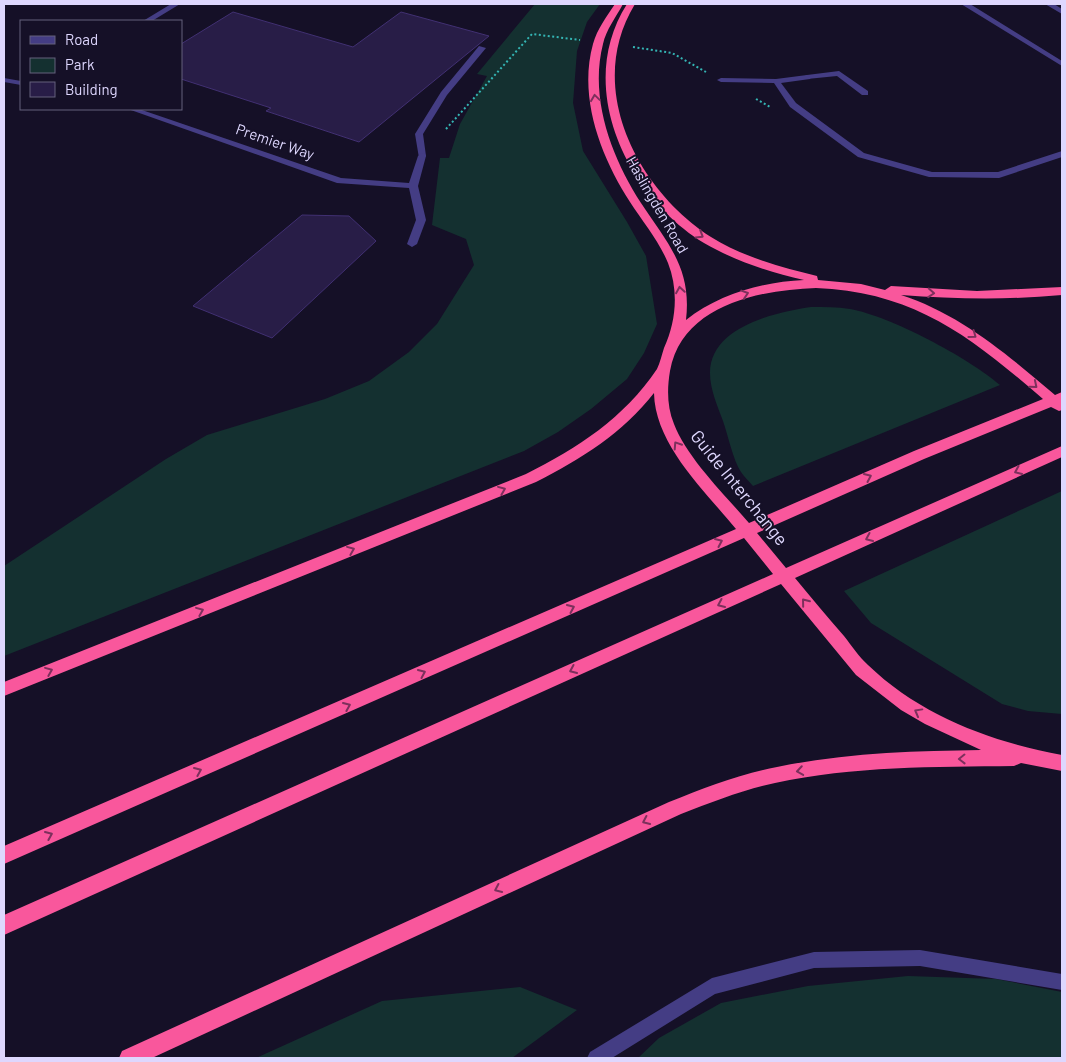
<svg xmlns="http://www.w3.org/2000/svg" width="1066" height="1062" font-family="Barlow,sans-serif">
<style>
.green{fill:#143030}
.building{fill:#281d47;stroke:#413072}
.lines{fill:none;stroke-linecap:round;stroke-linejoin:round}
.path{stroke:#34b5b4;stroke-width:2;stroke-dasharray:2 2.5;stroke-linecap:butt}
.lane{fill:#443d84;fill-rule:evenodd}
.street{fill:#443d84;fill-rule:evenodd}
.highway{fill:#f9579c;fill-rule:evenodd}
.oneway{stroke:#7c305c}
.labels{text-anchor:middle;stroke-width:4;stroke-linejoin:round;paint-order:stroke}
.far-street-label{font-size:15px;fill:#ded7fe;stroke:#151027}
.street-label{font-size:18px;fill:#ded7fe;stroke:#151027}
</style>
<rect width="100%" height="100%" fill="#151027"/>
<path class="green" d="M535 4H600L587 22 577 51 573 103 583 151 627 222 646 256 657 324 644 353 627 379 591 409 558 432 524 451 4 656V566L166 459 207 435 325 399 369 381 409 352 437 324 474 265 466 239 432 225 440 158H449L460 124 487 76 477 74Z
M811 307C824 307 837 307 850 309 890 316 969 358 1000 385L753 486C749 481 744 477 741 472 733 460 728 435 723 421 717 405 710 389 710 373 710 327 776 312 811 307Z
M1062 491V714L1028 711 1002 704 871 623 844 591Z
M908 976 996 979 1062 992V1058H638L659 1038 721 1003 808 986Z
M520 987 577 1010 512 1058H256L382 1001Z"/>
<path class="building" d="M233 12 353 47 401 12 489 36 359 142 266 111 271 108 181 79V44Z
M302 215 349 216 376 241 272 338 193 306Z"/>
<g class="lines">
<path class="path" d="M633 47 672 53 706 72
M756 99 770 107
M446 129 532 34 580 40"/>
<path class="lane" d="M171 4H180L152 21H143Z
M1045 4H1054L1062 9V14Z
M479 46 486 48 447 95 423 134 426 156 422 159 419 158 415 134 441 92Z
M839 71 868 91V95H862L837 76 807 79 803 77 807 75Z
M920 950 1062 974V990L920 966 814 968 715 994 612 1058H587L590 1052 712 978 814 952Z"/>
<path class="street" d="M961 4H970L1062 61V66Z
M807 75 811 77 810 79 781 83 796 103 864 153 932 172H998L1062 151V157L999 178 929 177 858 157 790 107 774 83 721 82 717 80 721 78 776 79Z
M4 78 21 81V85L4 82Z
M128 109H139L341 178 409 183 418 156 422 153 425 154 426 156 418 186 426 220 417 244 412 247 407 244 416 220 409 188 337 183Z"/>
<path class="highway" d="M615 4H623C616 17 606 30 603 44 589 99 612 158 641 203 668 244 692 268 686 320 719 294 762 282 804 280 769 272 735 261 704 243 627 196 574 87 627 4H635C584 87 637 189 711 237 743 257 781 267 817 276L818 280 861 284 885 290 891 286 977 291 1062 287V295C1008 300 955 299 901 295 960 314 1008 355 1055 395L1062 392V410L1059 411 1051 407 924 459 757 533 786 568 1062 446V457L795 578C811 597 827 617 844 636 852 646 859 657 868 665 921 716 992 742 1062 755V771L1021 763 1014 766C935 767 853 766 775 783 743 790 712 802 681 814L152 1058H119L122 1051 669 802C704 788 740 774 777 767 844 753 913 751 981 750L925 724 901 710 856 675 781 584 4 935V915L773 574 744 538 4 864V846L736 529C705 491 655 445 654 393 623 433 581 459 536 482L4 696V682L526 474C578 448 624 418 657 369 660 363 662 354 664 348 676 322 679 291 668 263 659 241 643 222 630 202 601 157 578 98 593 44 597 29 607 16 615 4ZM816 288C915 292 971 337 1043 399L914 451 749 523C725 495 687 458 674 424 667 407 667 389 670 371 682 305 759 290 816 288Z"/>
</g>
<defs><path id="oneway-chevron" d="M-2-3.5L2.5 0L-2 3.5" fill="none" stroke-width="1.6" stroke-linecap="round" stroke-linejoin="round" transform="scale(1.25)"/></defs>
<g class="oneway">
<use href="#oneway-chevron" transform="translate(595 98) rotate(-98)"/>
<use href="#oneway-chevron" transform="translate(700 235) rotate(32)"/>
<use href="#oneway-chevron" transform="translate(680 290) rotate(-99)"/>
<use href="#oneway-chevron" transform="translate(931 293) rotate(4)"/>
<use href="#oneway-chevron" transform="translate(745 294) rotate(-18)"/>
<use href="#oneway-chevron" transform="translate(973 335) rotate(36)"/>
<use href="#oneway-chevron" transform="translate(1034 385) rotate(40)"/>
<use href="#oneway-chevron" transform="translate(677 445) rotate(-123)"/>
<use href="#oneway-chevron" transform="translate(1018 471) rotate(156)"/>
<use href="#oneway-chevron" transform="translate(868 477) rotate(-24)"/>
<use href="#oneway-chevron" transform="translate(502 490) rotate(-22)"/>
<use href="#oneway-chevron" transform="translate(869 538) rotate(156)"/>
<use href="#oneway-chevron" transform="translate(719 542) rotate(-24)"/>
<use href="#oneway-chevron" transform="translate(351 550) rotate(-22)"/>
<use href="#oneway-chevron" transform="translate(805 602) rotate(-129)"/>
<use href="#oneway-chevron" transform="translate(721 604) rotate(156)"/>
<use href="#oneway-chevron" transform="translate(571 608) rotate(-24)"/>
<use href="#oneway-chevron" transform="translate(200 611) rotate(-22)"/>
<use href="#oneway-chevron" transform="translate(573 670) rotate(156)"/>
<use href="#oneway-chevron" transform="translate(49 671) rotate(-22)"/>
<use href="#oneway-chevron" transform="translate(422 673) rotate(-24)"/>
<use href="#oneway-chevron" transform="translate(347 706) rotate(-23)"/>
<use href="#oneway-chevron" transform="translate(918 712) rotate(-151)"/>
<use href="#oneway-chevron" transform="translate(962 759) rotate(179)"/>
<use href="#oneway-chevron" transform="translate(198 771) rotate(-23)"/>
<use href="#oneway-chevron" transform="translate(800 771) rotate(171)"/>
<use href="#oneway-chevron" transform="translate(646 821) rotate(155)"/>
<use href="#oneway-chevron" transform="translate(49 835) rotate(-23)"/>
<use href="#oneway-chevron" transform="translate(498 889) rotate(155)"/>
</g>
<g class="labels">
<g class="far-street-label">
<text transform="translate(275 142) rotate(19)" y="5">Premier Way</text>
<text transform="translate(657 205) rotate(60)" y="5">Haslingden Road</text>
</g>
<g class="street-label">
<text transform="translate(739 488) rotate(51)" y="6">Guide Interchange</text>
</g>
</g>
<rect width="1066" height="1062" fill="none" stroke="#ded7fe" stroke-width="10"/>
<rect x="20" y="20" width="162" height="90" fill="#151027" stroke="#65607d"/>
<rect x="30" y="36" width="25" height="8" fill="#443d84" stroke="#65607d"/>
<text x="65" y="45" font-size="15" fill="#ded7fe">Road</text>
<rect x="30" y="58" width="25" height="15" fill="#143030" stroke="#65607d"/>
<text x="65" y="70" font-size="15" fill="#ded7fe">Park</text>
<rect x="30" y="82" width="25" height="15" fill="#281d47" stroke="#65607d"/>
<text x="65" y="95" font-size="15" fill="#ded7fe">Building</text>
</svg>
